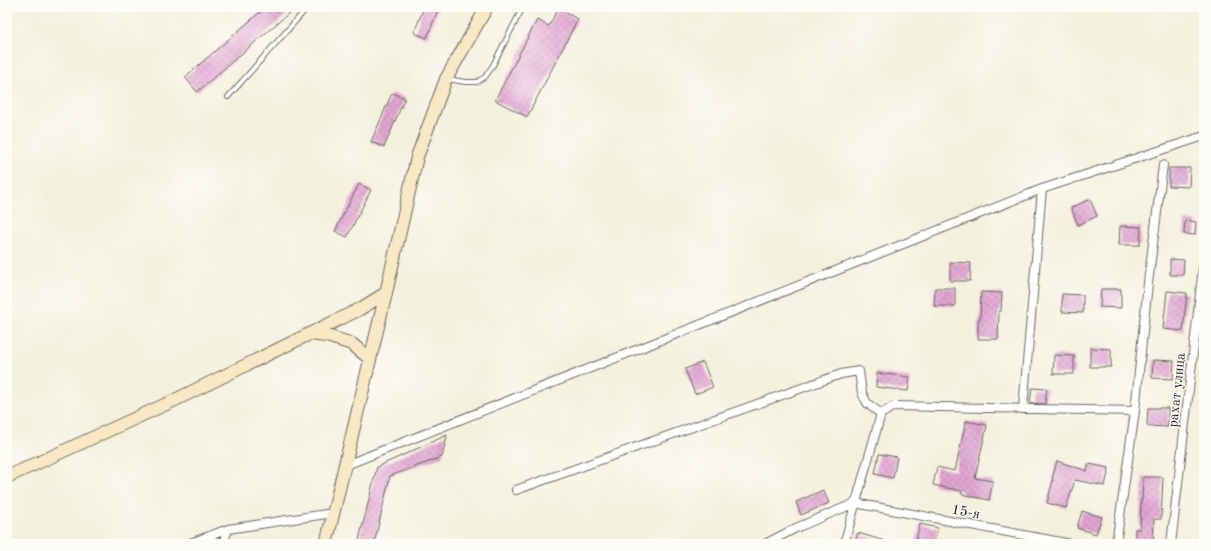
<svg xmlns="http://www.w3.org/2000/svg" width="1211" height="551" font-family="'Old Standard TT',serif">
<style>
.building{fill:url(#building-cross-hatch)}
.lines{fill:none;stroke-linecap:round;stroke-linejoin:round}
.service-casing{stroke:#676660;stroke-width:6}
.minor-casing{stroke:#676660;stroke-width:10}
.secondary-casing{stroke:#676660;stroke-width:14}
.service{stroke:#fff;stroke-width:4}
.minor{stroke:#fff;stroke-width:8}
.secondary{stroke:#f7e9c3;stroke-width:12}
.labels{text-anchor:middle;stroke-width:3;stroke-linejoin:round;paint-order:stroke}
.street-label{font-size:14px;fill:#1c1c1c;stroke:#fdfcf7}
</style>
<defs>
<pattern id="building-cross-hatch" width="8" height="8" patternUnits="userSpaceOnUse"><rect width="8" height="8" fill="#e2a5d2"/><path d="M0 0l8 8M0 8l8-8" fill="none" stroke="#c18db4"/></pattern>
</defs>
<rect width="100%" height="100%" fill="#fdfcf7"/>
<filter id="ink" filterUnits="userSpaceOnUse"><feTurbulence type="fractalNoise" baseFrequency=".025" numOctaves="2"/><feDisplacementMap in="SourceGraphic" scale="8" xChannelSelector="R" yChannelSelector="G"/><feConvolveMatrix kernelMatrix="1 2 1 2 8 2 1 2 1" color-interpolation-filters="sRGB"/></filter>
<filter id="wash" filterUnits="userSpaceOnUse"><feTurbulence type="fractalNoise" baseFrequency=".012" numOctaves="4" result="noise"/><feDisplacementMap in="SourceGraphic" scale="16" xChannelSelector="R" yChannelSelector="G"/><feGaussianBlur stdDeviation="0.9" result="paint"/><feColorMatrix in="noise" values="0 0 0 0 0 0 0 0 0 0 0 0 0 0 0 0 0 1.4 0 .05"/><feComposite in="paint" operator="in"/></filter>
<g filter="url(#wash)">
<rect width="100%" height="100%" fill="#f3f0dd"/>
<g id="blocks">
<path class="building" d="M266 7H296L197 92 185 77Z
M424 7H439L427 38 414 33Z
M558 9 578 19 527 117 495 100 537 20 549 26Z
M392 93 405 98 384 147 371 142Z
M1169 168H1190L1189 187 1169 186Z
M359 184 371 190 347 237 335 231Z
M1090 199 1097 216 1078 225 1071 208Z
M1185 220 1196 222 1195 235 1184 234Z
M1120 226 1141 227 1140 245H1119Z
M1170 259 1184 260 1183 275H1170Z
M950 262 971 263 970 281H950Z
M935 288H955V306H934Z
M1101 289H1121V308L1100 307Z
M1167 291 1187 293 1183 331 1163 329Z
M981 292 1002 293 1001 311H999L998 339H978V320H980Z
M1062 294 1083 295V313L1062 312Z
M1090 348 1111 349V367H1090Z
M1054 355 1074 356V374H1053Z
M1153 360 1174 361 1173 379 1152 378Z
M703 362 713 387 695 394 685 369Z
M877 373 910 377 908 391 876 387Z
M1032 388 1047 389 1045 404 1030 403Z
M1148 408H1168V427L1147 426Z
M966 421 987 425 975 478 993 481 989 500 961 494 962 491 933 485 937 467 955 471Z
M447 435 442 457 390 476 374 544H358L377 467Z
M879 454 897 457 893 478 875 474Z
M1057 461 1087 471 1089 464 1109 468 1105 486 1075 480 1066 508 1047 503 1053 480 1052 479Z
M1143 477H1163L1161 519H1154L1153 544H1135V529H1140L1141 500H1142Z
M823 490 829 503 801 515 796 502Z
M1082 511 1102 517 1096 534 1077 528Z
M920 524 938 528 934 544H915Z
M858 533 888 542 887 544H854Z"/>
</g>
</g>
<g filter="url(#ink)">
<use href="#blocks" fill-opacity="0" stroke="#676660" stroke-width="1"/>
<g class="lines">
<defs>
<path id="service" d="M448 79 465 82H477L485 77 492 67 523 7
M228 97 308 7
M1203 268 1204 239"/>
<path id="minor" d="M1023 409 1042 189
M346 465 1042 189 1204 136
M516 490 841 374 859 371 862 393 867 403 881 414
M855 503 1071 544
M188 544 228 529 333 513
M223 544 228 529
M765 544 796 528 855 503
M844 544 881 414 894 406 1135 411
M1116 544 1135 411 1148 283 1163 165
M1171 544 1203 268"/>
<path id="secondary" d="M309 334 327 336 352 344 370 359
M7 477 175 400 360 309 386 293
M326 544 386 293 417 157 446 79 487 7"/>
</defs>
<use href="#service" class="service-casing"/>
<use href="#minor" class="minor-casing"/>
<use href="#secondary" class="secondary-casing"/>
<use href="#service" class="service"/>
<use href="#minor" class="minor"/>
<use href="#secondary" class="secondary"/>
</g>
</g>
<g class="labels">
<g class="street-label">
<text transform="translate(1176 390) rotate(-84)" y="5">рахат улица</text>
<text transform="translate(966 511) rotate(11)" y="5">15-я</text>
</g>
</g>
<rect width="1211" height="551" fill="none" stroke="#fdfcf7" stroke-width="24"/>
</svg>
